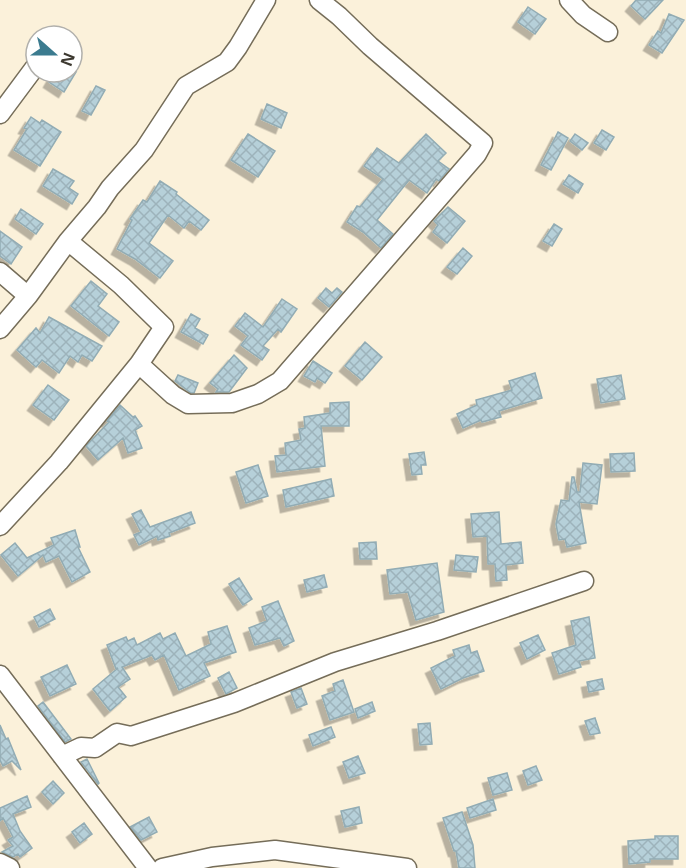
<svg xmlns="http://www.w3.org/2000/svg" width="686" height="868" font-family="'Noto Sans',sans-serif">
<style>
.building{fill:url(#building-cross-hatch);stroke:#92acb4;stroke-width:1.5;filter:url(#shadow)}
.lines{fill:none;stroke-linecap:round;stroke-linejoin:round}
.minor-casing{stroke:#756d59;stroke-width:21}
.minor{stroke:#fff;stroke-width:18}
</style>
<defs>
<pattern id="building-cross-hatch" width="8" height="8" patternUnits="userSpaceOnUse" patternTransform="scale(1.5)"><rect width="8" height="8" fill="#b6d0d9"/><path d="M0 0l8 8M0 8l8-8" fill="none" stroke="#9db3bb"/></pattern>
<filter id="shadow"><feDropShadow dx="-5.5" dy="5.5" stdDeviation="0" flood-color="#0004"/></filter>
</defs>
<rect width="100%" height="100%" fill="#fbf1da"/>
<path class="building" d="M636 0H663L645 19 631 6Z
M528 7 546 19 535 34 518 22Z
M669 14 684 20 662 53 649 45 658 31 661 33Z
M55 72H76L64 92 49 82Z
M96 86 105 90 91 115 82 111Z
M267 104 287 113 281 128 261 119Z
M31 117 40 123 42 120 61 132 40 166 14 150 27 129 24 128Z
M602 130 614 137 606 150 594 143Z
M558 132 568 138 551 170 541 165Z
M248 134 275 151 258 177 231 160Z
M426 134 446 153 438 161 449 169 439 181 436 179 427 193 409 180 377 220 393 234 381 248 363 232 347 222 357 206 360 207 383 179 364 166 377 148 399 163Z
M575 134 588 143 582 150 570 141Z
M53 169 74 181 69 188 78 194 72 204 43 186Z
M569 175 583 184 578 193 563 184Z
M160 181 177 192 176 194 209 220 201 230 189 221 184 228 168 215 149 243 173 261 160 278 135 259 117 249 132 220 130 219 143 200 147 202Z
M448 207 465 221 447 243 433 232 438 225 434 221Z
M21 209 43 224 36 234 15 219Z
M554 224 562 229 552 246 543 241Z
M0 231 22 247 11 264 0 256Z
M463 248 472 256 457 274 447 267Z
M91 281 107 294 98 306 119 322 109 336 71 306Z
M326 288 332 293 337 288 342 292 329 307 318 298Z
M282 299 297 309 281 332 278 329 263 346 269 350 262 360 241 345 248 336 235 326 245 313 263 327Z
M191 314 200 319 195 328 208 335 203 344 181 332Z
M49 317 102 346 92 361 82 355 78 362 70 356 59 373 42 360 36 367 17 350 36 328 40 333Z
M365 342 382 357 362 380 345 366Z
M234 355 247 368 229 392H216L218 389 210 383Z
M313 361 332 373 325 383 317 378 315 382 304 376Z
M535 373 542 398 499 411 501 417 482 422 481 420 463 428 457 414 477 405 476 400 512 390 509 381Z
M178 375 198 383 194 393H191L175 381Z
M621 375 625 399 601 403 597 379Z
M48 385 69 400 54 420 33 405Z
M349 402V426H321L325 466 277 472 275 456 286 455 285 443 301 440 299 429 305 428 304 417 330 413V403Z
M120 405 133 417 135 416 142 426 135 430 142 448 128 453 123 438 98 460 86 446 109 422 107 421Z
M424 452 426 465H421L422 474 412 475 409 454Z
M634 453 635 471 611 472 610 454Z
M583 463 602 465 597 504 579 502 586 543 567 547 565 539 559 540 556 524 561 500 569 501 572 477H574L577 492H580Z
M258 465 268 496 246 503 236 472Z
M331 479 334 496 286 507 283 490Z
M141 510 150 527 191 512 195 523 169 533 170 536 158 540 157 536 139 545 134 535 141 532 132 514Z
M499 512 501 544 521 542 523 563 506 565 507 580 496 581 495 564H488L487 536 473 537 471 514Z
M75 530 80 547H78L90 572 72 582 59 556 46 562 43 555 18 576 1 555 15 543 27 558 54 545 51 538Z
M376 542 377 559H360L359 543Z
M456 555 478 557 476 572 454 570Z
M437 563 444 612 416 620 408 592 390 594 387 570Z
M324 575 327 587 307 592 304 580Z
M239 578 252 599 243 605 229 584Z
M278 601 294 641 284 646 280 638 255 645 249 628 267 621 262 607Z
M50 609 55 619 39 627 34 617Z
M589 617 595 658 579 661 581 667 559 674 552 653 576 645 571 621Z
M227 626 236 652 204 663 210 676 179 690 164 655 155 660 152 655 122 667 130 679 118 687 126 697 110 711 93 689 118 668 116 669 107 645 126 637 128 641 134 638 137 645 160 633 163 639 175 633 186 656 211 644 208 632Z
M538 635 545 650 527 659 520 643Z
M469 645 471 653 477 651 484 671 463 678 441 689 431 668 455 656 453 650Z
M67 665 76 684 50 696 41 677Z
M229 672 237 688 226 694 218 678Z
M602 679 604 689 589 692 587 682Z
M343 680 354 712 330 720 322 696 335 691 333 684Z
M301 688 307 704 297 708 291 692Z
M43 702 71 739 65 742 38 706Z
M372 702 375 711 358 718 355 709Z
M595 718 600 733 590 735 585 721Z
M430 723 432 744 420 745 418 724Z
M0 725 6 739 8 738 21 770 12 761 3 766 0 760Z
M331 727 335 737 313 746 309 735Z
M358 756 365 773 349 778 343 762Z
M87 759 99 783 98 784 81 762Z
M536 766 542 780 528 785 523 771Z
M507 773 512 790 493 795 488 778Z
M53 781 64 793 53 804 42 792Z
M27 796 31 807 13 814 20 831 32 848 20 857 18 854 13 857 2 852 13 846 8 840 13 837 3 818 0 821V808Z
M493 799 496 810 470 818 467 808Z
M359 807 362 823 345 827 341 811Z
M462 812 473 845 475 868H459L456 851H454L443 818Z
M149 817 157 832 141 840 130 827Z
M84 823 92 834 80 843 72 832Z
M655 836H678V859H650V862L629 864 628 841 655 839Z"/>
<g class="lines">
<defs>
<path id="minor" d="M569 0 583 15 608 32
M0 114 35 67
M68 241 97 207 110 188 144 150 186 86 227 62 238 47 266 0
M0 272 28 296 68 241 121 285 164 327 139 364 59 462 0 526
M0 329 28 296
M139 364 173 395 188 404 232 403 258 394 280 381 477 154 483 143 370 46 339 16 319 0
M0 675 148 868
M62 756 81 747 95 748 117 733 131 736 234 703 335 662 437 631 584 581
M0 863 10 868
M162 868 212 857 275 850 407 868"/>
</defs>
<use href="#minor" class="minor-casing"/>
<use href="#minor" class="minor"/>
</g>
<g transform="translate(54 54) rotate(111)"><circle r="28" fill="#ffffff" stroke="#b1b0ac" stroke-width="1.5"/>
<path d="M0-4.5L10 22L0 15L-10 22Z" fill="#3b7b8f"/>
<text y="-9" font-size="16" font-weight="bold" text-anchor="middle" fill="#3d3930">N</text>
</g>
</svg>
